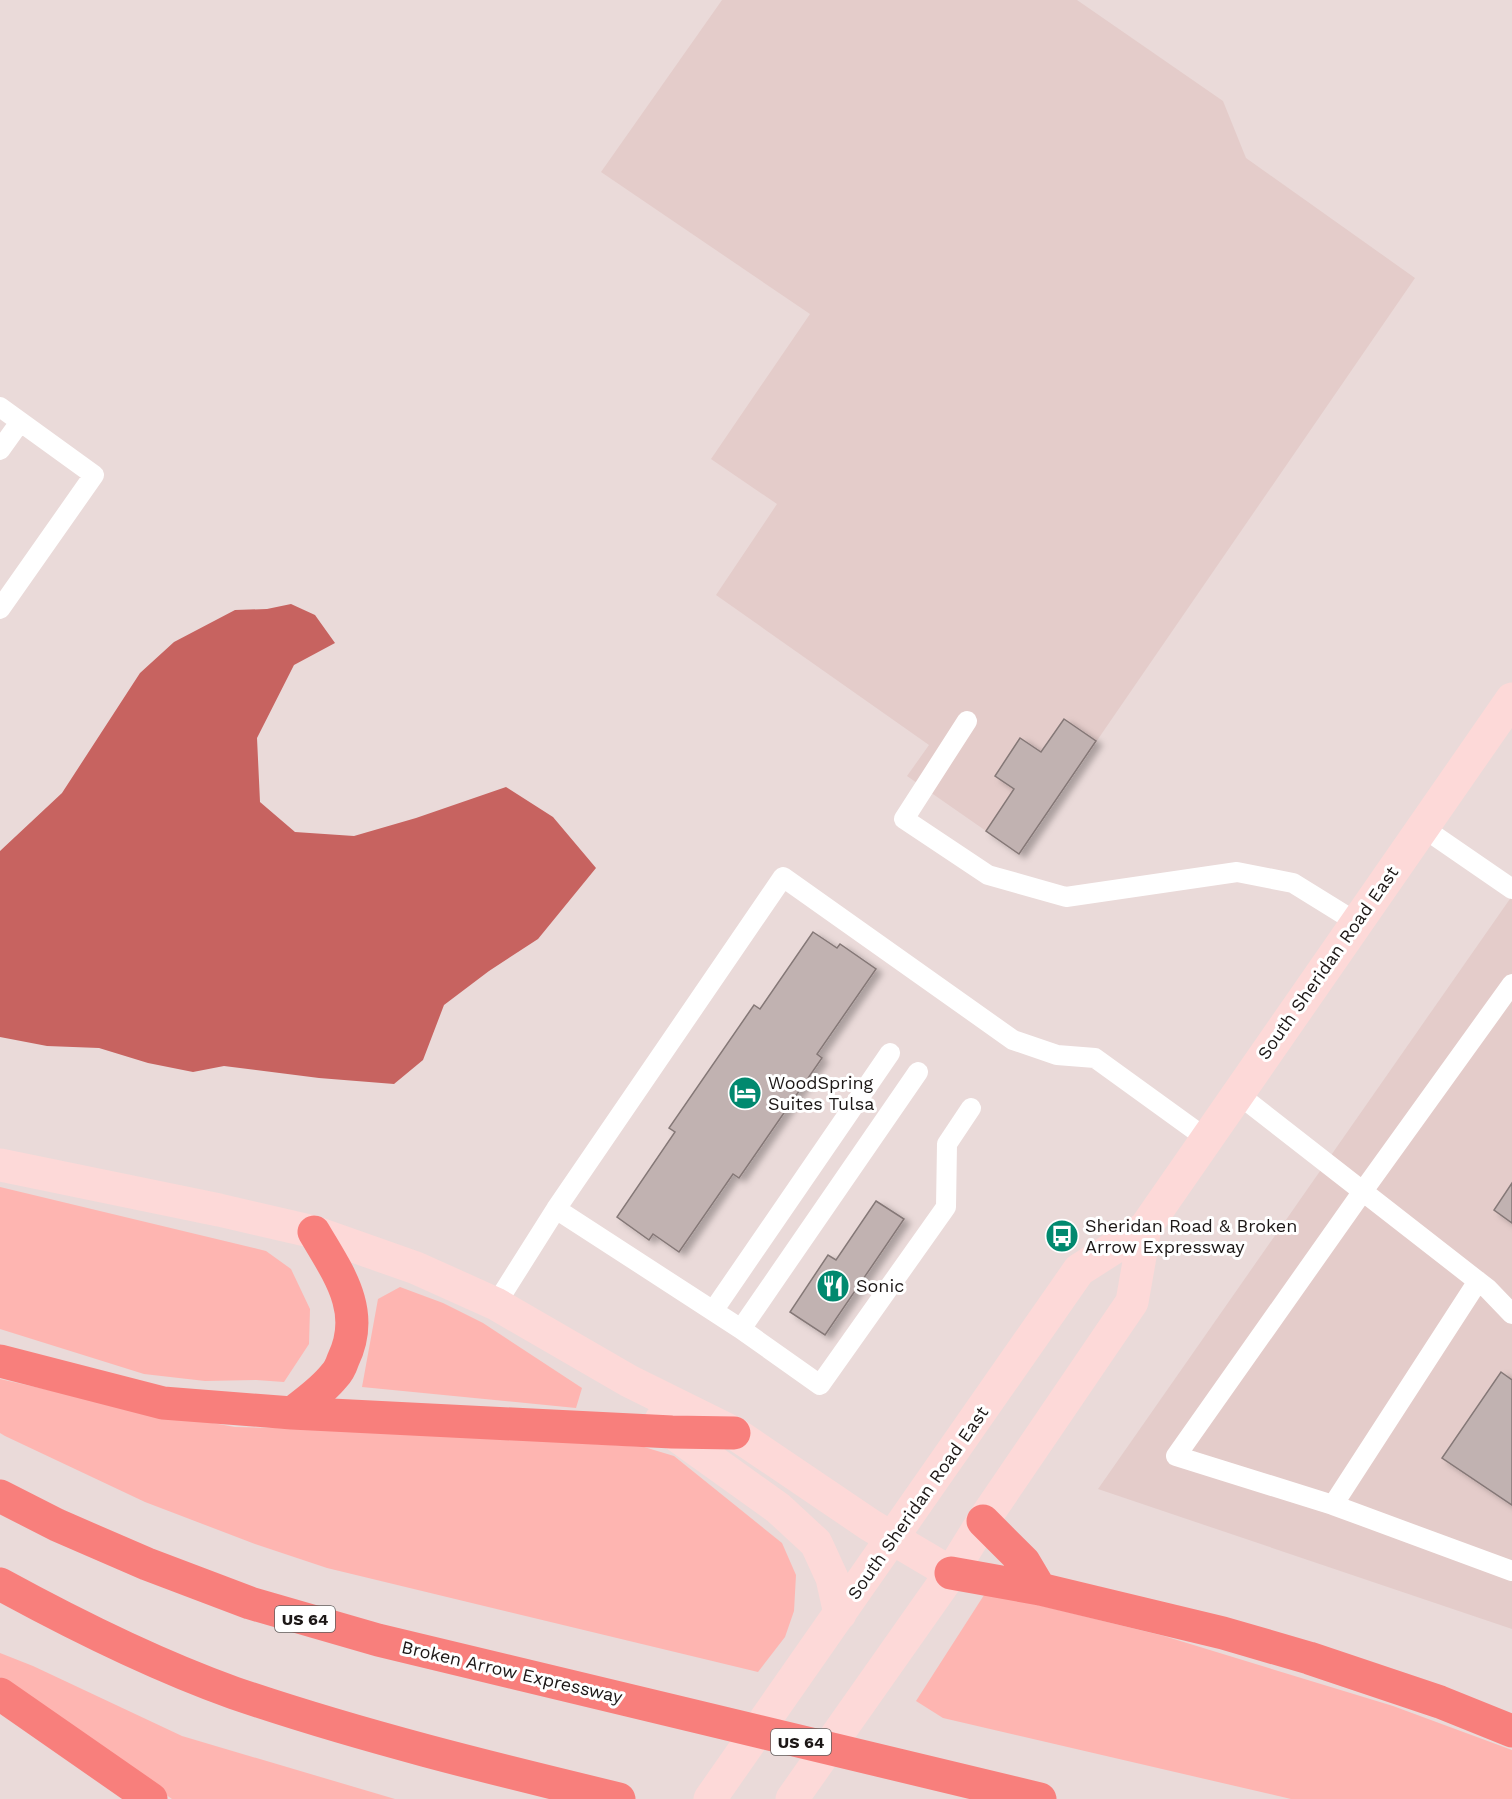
<svg xmlns="http://www.w3.org/2000/svg" width="1512" height="1799" font-family="'Work Sans',sans-serif">
<style>
.built{fill:#e4ccca}
.green{fill:#feb5b1}
.water{fill:#c76360}
.building{fill:#c1b2b1;stroke:#857877;stroke-width:1.5;filter:url(#shadow)}
.lines{fill:none;stroke-linecap:round;stroke-linejoin:round}
.lane{stroke:#fff;stroke-width:20}
.secondary{stroke:#fdd9d8;stroke-width:33}
.highway{stroke:#f87f7c;stroke-width:33}
.labels{text-anchor:middle;stroke-width:6;stroke-linejoin:round;paint-order:stroke}
.shield{fill:#fff;stroke:#605d5c;stroke-width:1.5}
.shield-label{font-size:16px;font-weight:bold;fill:#1c1716}
.street-label{font-size:18px;fill:#1c1716;stroke:#fff}
.poi-label{font-size:18px;fill:#1c1716;stroke:#fff;text-anchor:start}
</style>
<defs>
<filter id="shadow"><feDropShadow dx="6" dy="4" stdDeviation="3" flood-color="#0004"/></filter>
</defs>
<rect width="100%" height="100%" fill="#eadad9"/>
<path class="built" d="M722 0H1077L1223 101 1246 158 1415 278 1019 854 907 776 929 745 716 595 777 504 711 459 810 314 601 172Z
M1512 896V1629L1098 1489Z"/>
<path class="green" d="M0 1187 266 1251 291 1269 310 1309 309 1344 284 1382 256 1380 205 1381 144 1374 0 1329Z
M400 1287 443 1303 483 1323 582 1388 576 1408 362 1387 378 1299Z
M0 1379 128 1408 235 1427 354 1430 644 1447 674 1456 782 1543 796 1575 794 1611 785 1637 758 1672 327 1568 255 1544 145 1502 5 1436 0 1433Z
M986 1592 1164 1636 1393 1706 1512 1750V1799H1291L943 1718 916 1701Z
M0 1653 33 1666 182 1736 395 1799H172L0 1677Z"/>
<path class="water" d="M291 604 315 615 335 643 294 665 257 738 260 802 295 832 354 836 416 818 506 787 553 817 596 868 538 939 489 971 444 1005 423 1060 394 1084 319 1078 224 1066 193 1072 148 1063 99 1048 47 1046 0 1037V851L62 793 140 673 174 642 235 610 267 609Z"/>
<path class="building" d="M1064 719 1096 741 1019 854 986 831 1014 789 995 776 1020 738 1041 752Z
M813 932 837 948 840 944 876 969 817 1054 822 1058 739 1178 733 1174 679 1252 653 1234 649 1240 617 1217 675 1132 669 1128 754 1005 760 1009Z
M1512 1183V1223L1494 1210Z
M876 1201 904 1219 825 1335 790 1312 828 1255 836 1260Z
M1501 1372 1512 1380V1505L1442 1458Z"/>
<g class="lines">
<path class="lane" d="M0 407 94 475 0 609
M0 450 20 422
M967 721 904 819 988 875 1066 897 1237 872 1293 883 1356 922
M1422 827 1512 889
M918 1072 741 1329 820 1385 946 1207 947 1144 971 1108
M1238 1094 1488 1289 1512 1314
M556 1209 741 1329
M1478 1281 1333 1505 1512 1571
M496 1304 556 1209 783 877 1013 1040 1057 1055 1095 1058 1207 1139
M713 1311 890 1053
M1333 1505 1176 1456 1363 1191 1512 984"/>
<path class="secondary" d="M0 1165 219 1210 314 1232 416 1268 496 1304 629 1381 734 1433 870 1525 951 1573
M661 1420 672 1432 778 1508 816 1543 832 1578 840 1614
M710 1799 1079 1270 1145 1228 1512 699
M792 1799 951 1573 983 1521 1132 1302 1145 1228"/>
<path class="highway" d="M0 1361 163 1403 292 1413 672 1432 734 1433
M292 1413C307 1401 322 1391 334 1376 338 1372 341 1366 343 1360 367 1311 338 1273 314 1232
M0 1496 57 1525 147 1564 250 1603 378 1640 1040 1799
M983 1521 1024 1562 1040 1589
M951 1573 1040 1589 1223 1633 1309 1658 1440 1702 1512 1731
M0 1584C75 1625 153 1664 234 1693 360 1736 490 1768 619 1799
M0 1694 151 1799"/>
</g>
<defs>
<symbol id="hotel-disc" viewBox="-11 -11 22 22"><circle r="9.5" fill="#01896f" stroke="#fff"/><path d="M-6-4.5h1.5V1H6V5H4.5V3h-9V5H-6ZM-4 0a1.8 1.8 0 1 1 3.6 0ZM.5 0V-2.5h3Q6-2.5 6 0Z" fill="#fff"/></symbol>
<symbol id="bus-disc" viewBox="-11 -11 22 22"><circle r="9.5" fill="#01896f" stroke="#fff"/><path d="M-5-6H5V4H4V6H2V4H-2V6H-4V4H-5ZM-3.5-4V0h7V-4ZM-3.5 1.2v1.5H-2V1.2ZM2 1.2v1.5H3.5V1.2Z" fill="#fff"/></symbol>
<symbol id="restaurant-disc" viewBox="-11 -11 22 22"><circle r="9.5" fill="#01896f" stroke="#fff"/><path d="M-5-6h1v4h1v-4h1v4h1v-4h1v5L-1.5 .5V6h-2V.5L-5-1ZM5-6V6H3V1.5H1.5Q1.5-4 5-6Z" fill="#fff"/></symbol>
</defs>
<g fill-rule="evenodd">
<use href="#hotel-disc" x="726" y="1074" width="38" height="38"/>
<use href="#bus-disc" x="1043" y="1217" width="38" height="38"/>
<use href="#restaurant-disc" x="814" y="1267" width="38" height="38"/>
</g>
<g class="labels">
<g class="shield">
<rect x="275" y="1606" width="60" height="26" rx="4.5"/>
<rect x="771" y="1729" width="60" height="26" rx="4.5"/>
</g>
<g class="shield-label">
<text x="305" y="1625">US 64</text>
<text x="801" y="1748">US 64</text>
</g>
<g class="street-label">
<text transform="translate(1328 963) rotate(-55)" y="6">South Sheridan Road East</text>
<text transform="translate(918 1503) rotate(-55)" y="6">South Sheridan Road East</text>
<text transform="translate(512 1672) rotate(13)" y="6">Broken Arrow Expressway</text>
</g>
<g class="poi-label">
<text x="768" y="1089">WoodSpring<tspan x="768" dy="21">Suites Tulsa</tspan></text>
<text x="1085" y="1232">Sheridan Road &amp; Broken<tspan x="1085" dy="21">Arrow Expressway</tspan></text>
<text x="856" y="1292">Sonic</text>
</g>
</g>
</svg>
